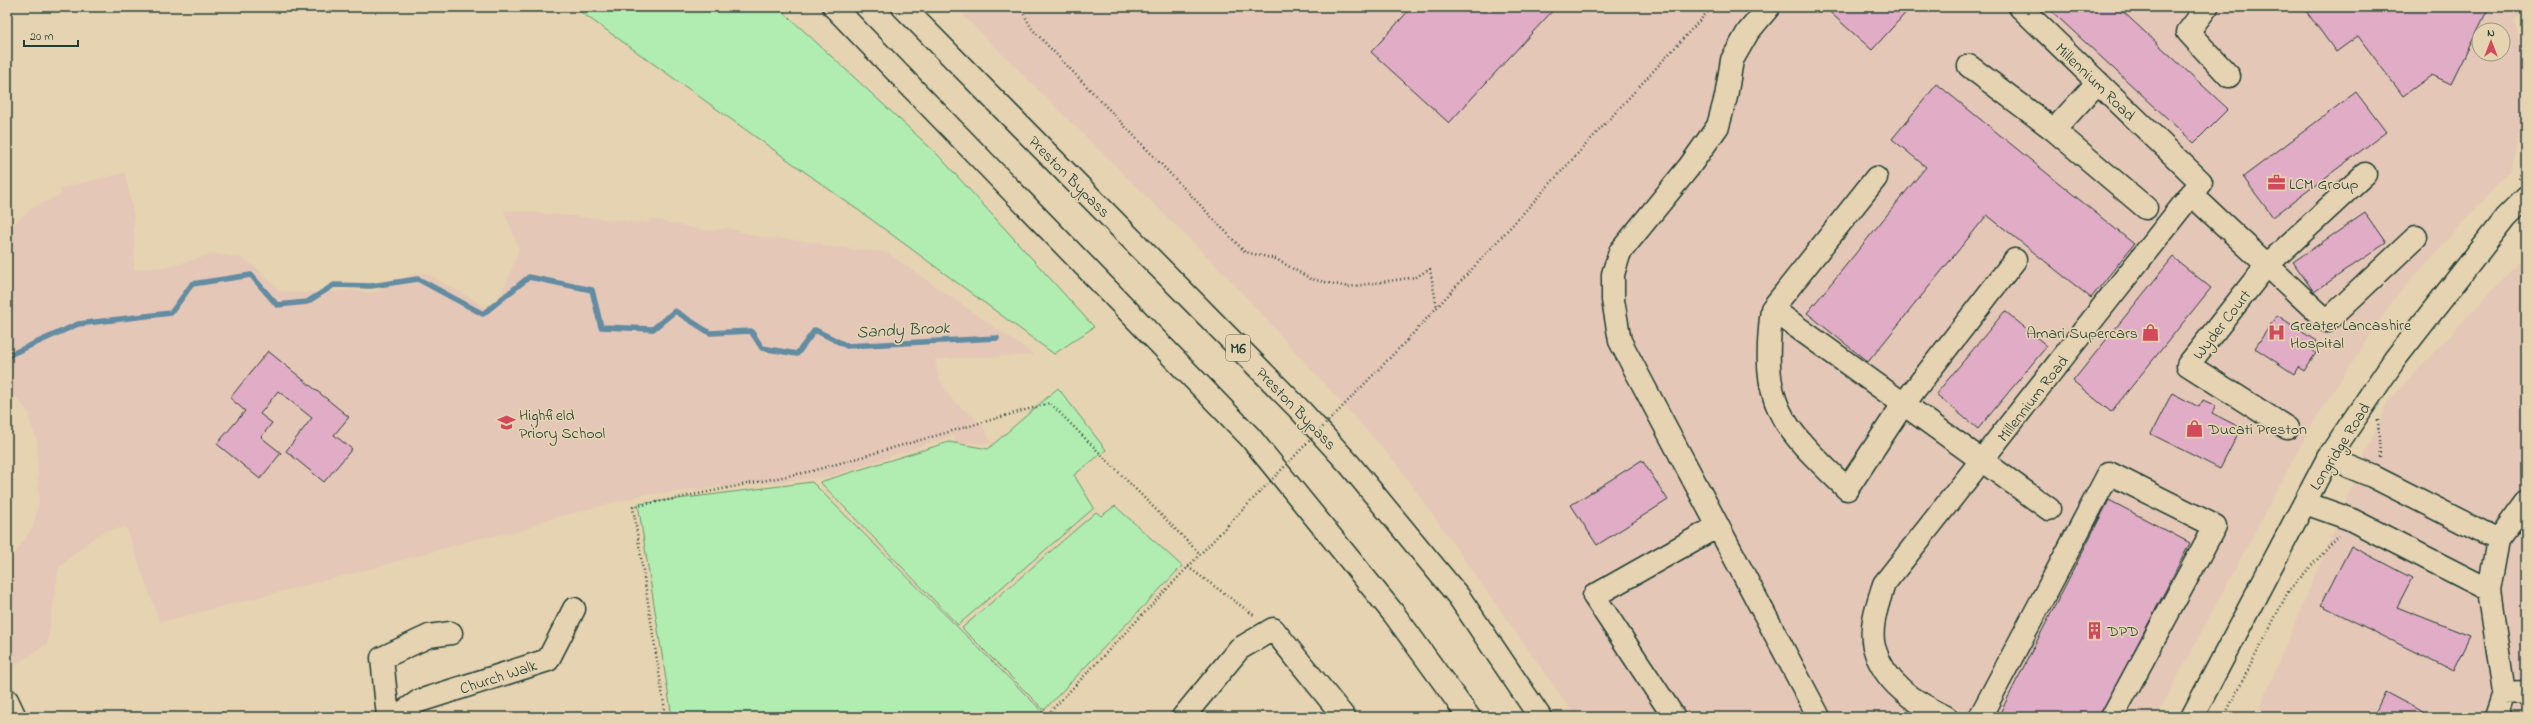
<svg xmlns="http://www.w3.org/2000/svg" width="2533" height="724" font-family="'Indie Flower',sans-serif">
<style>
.built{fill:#e4c7b7;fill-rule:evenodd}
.green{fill:#b1ecb1;stroke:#689472}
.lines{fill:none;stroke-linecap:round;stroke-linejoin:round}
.stream{stroke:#628ca2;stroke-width:5.5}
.building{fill:#e1acc6;stroke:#1f3d34}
.minor-casing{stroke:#1f3d34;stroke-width:25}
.major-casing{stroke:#1f3d34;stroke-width:25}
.highway-casing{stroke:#1f3d34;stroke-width:25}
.path{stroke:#1f3d34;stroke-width:2.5;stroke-dasharray:1 3;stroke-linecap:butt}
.minor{stroke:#e5d3b1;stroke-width:22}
.major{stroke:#e5d3b1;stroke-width:22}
.highway{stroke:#e5d3b1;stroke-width:22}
.path-bridge{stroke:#1f3d34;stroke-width:2.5;stroke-dasharray:1 3;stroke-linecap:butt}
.labels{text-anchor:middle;stroke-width:3.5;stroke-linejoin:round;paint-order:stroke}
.shield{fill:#e5d3b1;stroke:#5a6a5a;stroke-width:1}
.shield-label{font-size:15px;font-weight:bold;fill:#1f3d34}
.street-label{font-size:16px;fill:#1f3d34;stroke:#e5d3b1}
.poi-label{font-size:16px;fill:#1f3d34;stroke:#e5d3b1;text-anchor:start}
.water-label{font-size:17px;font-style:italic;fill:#2a4a46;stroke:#e5d3b1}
</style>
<rect width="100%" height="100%" fill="#e5d3b1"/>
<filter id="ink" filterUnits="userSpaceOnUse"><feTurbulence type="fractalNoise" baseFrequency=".025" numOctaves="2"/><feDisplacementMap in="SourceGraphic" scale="8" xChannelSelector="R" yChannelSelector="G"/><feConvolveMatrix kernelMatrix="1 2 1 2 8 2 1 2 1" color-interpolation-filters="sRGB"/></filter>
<g filter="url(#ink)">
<path class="built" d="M955 7H2526V10L2514 20 2526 70V104L2510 170 2393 300 2312 424 2156 717H1576L1397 464 1229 278ZM2479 30H2503V54H2479Z
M125 173 134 218V269L168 267 214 254 241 258 254 266 280 291 305 293 352 290 373 293 414 274 426 273 493 311 506 285 519 249 504 210 649 223 650 219 708 231 728 228 755 236 819 243 823 246 886 252 1034 355 935 359 938 376 946 391 953 401 982 424 991 443H956L954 435 831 476 643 495 542 521 525 530 476 539 381 566 160 622 126 527 104 531 93 538 59 567 47 644 7 670V566L33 527 39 502 37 441 29 417 31 415 7 386V236L10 228 32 208 62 194 60 188Z
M2526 255V717H2256L2388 401Z"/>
<path class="green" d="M574 7H778L937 154 1094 327 1054 354 872 220Z
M1058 388 1106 450 1074 475 1094 508 958 625 820 482 949 442 988 449Z
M812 482 1043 712 1038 717H672L638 504Z
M1115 506 1182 566 1044 710 962 628 1096 512 1101 516Z"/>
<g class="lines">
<path class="stream" d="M7 356 78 324 171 313 192 284 251 275 277 305 307 302 334 285 371 286 418 279 483 314 529 277 592 290 601 327 653 329 675 311 710 333 751 331 762 348 797 354 815 330 847 346 997 338"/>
</g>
<path class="building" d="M1412 7H1556L1449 123 1371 52Z
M1824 7H1911L1872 50Z
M2047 7H2118L2228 109 2194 143Z
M2303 7H2489L2451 84 2432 75 2403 96 2358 36 2336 52Z
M1937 84 2134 244 2091 298 1987 215 1868 362 1807 313 1926 167 1892 139Z
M2356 92 2386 132 2273 217 2243 177Z
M2365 213 2386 243 2314 292 2293 262Z
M2173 257 2211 288 2111 412 2073 381Z
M2005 311 2047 346 1978 429 1936 394Z
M2277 315 2316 341 2311 349 2316 353 2304 371 2298 367 2294 374 2255 348Z
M268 351 349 417 334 435 352 449 324 482 286 451 312 418 278 391 260 414 272 423 261 437 281 453 260 479 217 444 245 411 230 398Z
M2172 393 2199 407 2203 400 2216 406 2212 413 2241 428 2220 469 2151 434Z
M1642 460 1668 500 1597 545 1571 505Z
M2109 500 2190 543 2100 717H1998Z
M2351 546 2412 578 2397 607 2470 636 2453 671 2321 605Z
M2385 692 2432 717H2373Z"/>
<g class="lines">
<defs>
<path id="minor" d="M1769 7 1748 32 1732 60 1726 97 1718 126 1689 167 1620 252 1613 274V300L1620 341 1819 717
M2207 7 2188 32 2229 76
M1969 66 2054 130
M2098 82 2054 130 2146 208
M1876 178 1772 309 2049 509
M2191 194 2327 321 2416 237
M1772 309C1760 407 1780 424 1847 489L1902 406 2015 260
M2287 428 2188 365 2266 266 2365 174
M2328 458 2372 476 2498 540
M2305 503 2350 519 2489 590
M2504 693 2526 692
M7 700 15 717
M388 717 382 658 429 636 451 633
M396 717 419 701 548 660 574 609
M1183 717 1239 649 1273 629 1344 717
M1674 717 1594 596 1718 526
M1946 717C1914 702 1884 683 1874 647 1869 627 1878 603 1884 584L2201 182 2020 7
M1980 717 2109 473 2215 526 2112 717
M2496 717 2504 693 2489 590 2498 540 2526 502"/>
<path id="major" d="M2192 717 2328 458 2395 359 2506 217 2526 197"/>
<path id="highway" d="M834 7 1250 437 1394 614 1469 717
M903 7 1300 410 1350 465 1459 597 1540 717"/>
</defs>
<use href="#minor" class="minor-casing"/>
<use href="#major" class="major-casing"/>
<use href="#highway" class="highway-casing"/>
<path class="path" d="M1020 7 1032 29 1245 252 1276 259 1311 279 1348 287 1416 277 1430 269 1437 308
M2518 179 2526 163
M1407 340 1712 7
M2378 420 2380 459
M1188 567 1255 616
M666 717 633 507 812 471 1050 403 1200 554
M1045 717 1228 525
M2224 717 2289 590 2339 536"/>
<use href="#minor" class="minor"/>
<use href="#major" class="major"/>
<use href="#highway" class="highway"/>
<path class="path-bridge" d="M1228 525 1407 340"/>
</g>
</g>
<defs>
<symbol id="office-bare" viewBox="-9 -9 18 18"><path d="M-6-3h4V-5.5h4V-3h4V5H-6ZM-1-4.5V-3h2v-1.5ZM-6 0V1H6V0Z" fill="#d1495b" stroke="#e5d3b1" stroke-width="2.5" paint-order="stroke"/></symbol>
<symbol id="shop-bare" viewBox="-9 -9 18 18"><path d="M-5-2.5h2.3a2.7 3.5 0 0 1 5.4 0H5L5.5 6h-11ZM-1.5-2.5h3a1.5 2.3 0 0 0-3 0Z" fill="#d1495b" stroke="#e5d3b1" stroke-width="2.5" paint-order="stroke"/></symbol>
<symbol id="hospital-bare" viewBox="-9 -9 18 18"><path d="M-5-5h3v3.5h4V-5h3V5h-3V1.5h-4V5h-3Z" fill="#d1495b" stroke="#e5d3b1" stroke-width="2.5" paint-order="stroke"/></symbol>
<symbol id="school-bare" viewBox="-9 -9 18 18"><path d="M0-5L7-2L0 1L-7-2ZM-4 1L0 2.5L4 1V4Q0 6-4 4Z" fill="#d1495b" stroke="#e5d3b1" stroke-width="2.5" paint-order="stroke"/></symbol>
<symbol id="building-bare" viewBox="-9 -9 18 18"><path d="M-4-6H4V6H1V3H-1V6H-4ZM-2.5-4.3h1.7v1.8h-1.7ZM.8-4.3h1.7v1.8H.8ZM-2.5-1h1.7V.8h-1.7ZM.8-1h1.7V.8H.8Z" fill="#d1495b" stroke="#e5d3b1" stroke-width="2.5" paint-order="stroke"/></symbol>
</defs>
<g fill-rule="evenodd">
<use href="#office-bare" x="2264" y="170" width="25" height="25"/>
<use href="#shop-bare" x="2138" y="320" width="25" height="25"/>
<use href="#hospital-bare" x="2264" y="320" width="25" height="25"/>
<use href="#school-bare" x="494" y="410" width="25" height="25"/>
<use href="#shop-bare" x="2182" y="416" width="25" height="25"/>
<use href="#building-bare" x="2082" y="618" width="25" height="25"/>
</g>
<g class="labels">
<rect class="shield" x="1226" y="335" width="24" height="26" rx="3"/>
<g class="shield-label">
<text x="1238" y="353">M6</text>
</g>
<g class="street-label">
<text transform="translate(2096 81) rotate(44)" y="6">Millennium Road</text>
<text transform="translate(1070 176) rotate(45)" y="6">Preston Bypass</text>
<text transform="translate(2221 324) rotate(-52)" y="6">Wyder Court</text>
<text transform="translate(2032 398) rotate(-52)" y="6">Millennium Road</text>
<text transform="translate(1297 408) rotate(46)" y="6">Preston Bypass</text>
<text transform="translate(2339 446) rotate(-58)" y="6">Longridge Road</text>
<text transform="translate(498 676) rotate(-18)" y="6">Church Walk</text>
</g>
<g class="poi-label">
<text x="2289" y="189">LCM Group</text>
<text x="2290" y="330">Greater Lancashire<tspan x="2290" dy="18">Hospital</tspan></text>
<text x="2138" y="338" text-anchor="end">Amari Supercars</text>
<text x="519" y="420">Highfield<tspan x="519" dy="18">Priory School</tspan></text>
<text x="2208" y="434">Ducati Preston</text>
<text x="2107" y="636">DPD</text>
</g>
<g class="water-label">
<text transform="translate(903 329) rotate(-3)" y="6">Sandy Brook</text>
</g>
</g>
<rect width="2533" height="724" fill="none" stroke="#e5d3b1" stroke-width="24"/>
<rect x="12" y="12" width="2509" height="700" fill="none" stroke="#1f3d34" stroke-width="1.5" filter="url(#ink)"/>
<g transform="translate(2491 42)"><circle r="19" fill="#e5d3b1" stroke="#96977f"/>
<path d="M0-3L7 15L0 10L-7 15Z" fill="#d1495b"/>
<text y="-6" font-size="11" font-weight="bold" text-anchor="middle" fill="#1f3d34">N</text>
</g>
<path d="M24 40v6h54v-6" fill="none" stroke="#1f3d34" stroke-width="2"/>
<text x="30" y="40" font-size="12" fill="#1f3d34" stroke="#e5d3b1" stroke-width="3" paint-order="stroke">20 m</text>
</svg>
